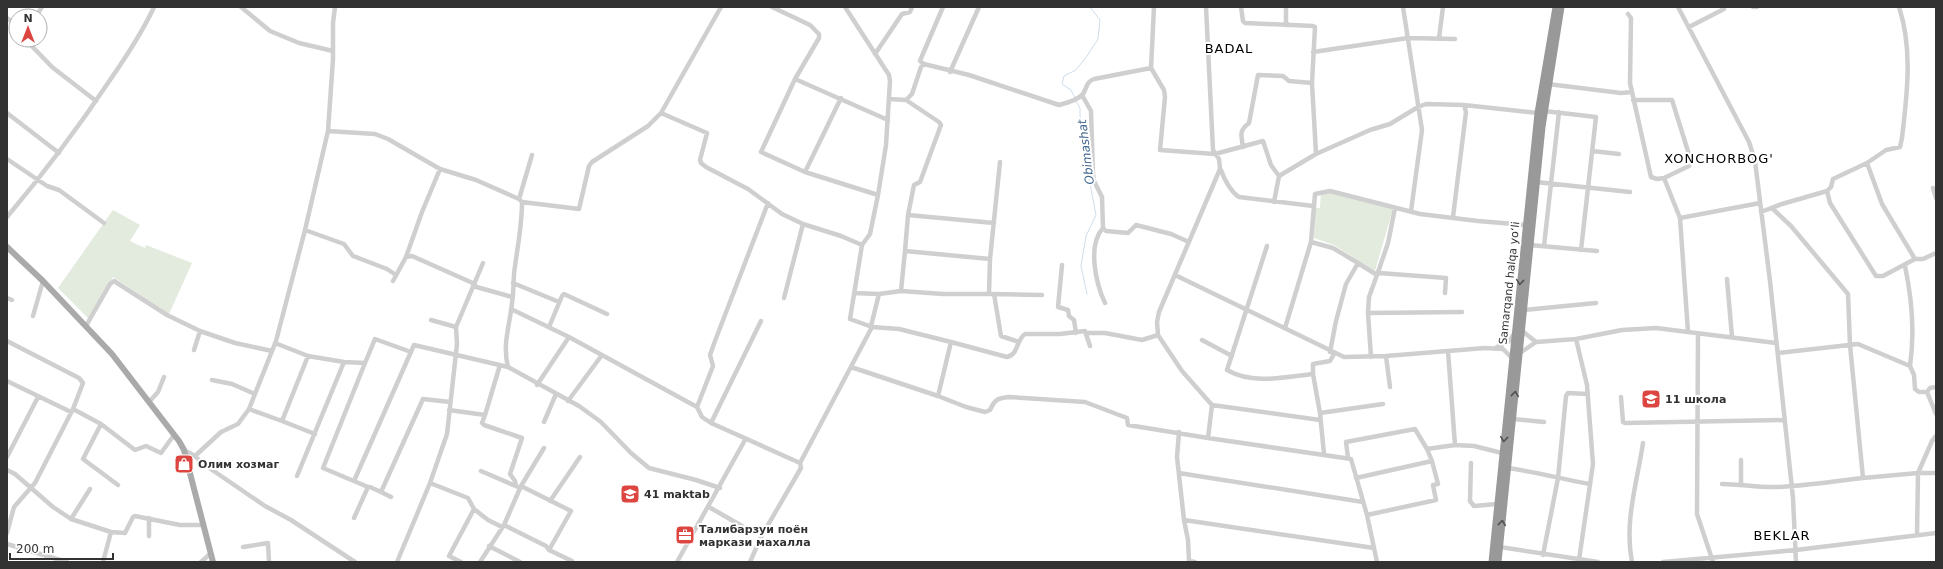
<svg xmlns="http://www.w3.org/2000/svg" width="1943" height="569" font-family="'DejaVu Sans',sans-serif">
<style>
.green{fill:#e3eade}
.lines{fill:none;stroke-linecap:round;stroke-linejoin:round}
.stream{stroke:#cfddec;stroke-width:1}
.minor{stroke:#cfcfcf;stroke-width:4.5}
.major{stroke:#aaa;stroke-width:6}
.highway{stroke:#999;stroke-width:7}
.oneway{stroke:#515151}
.labels{text-anchor:middle;stroke-width:4;stroke-linejoin:round;paint-order:stroke}
.street-label{font-size:11px;fill:#323232;stroke:#fff}
.poi-label{font-size:11px;font-weight:bold;fill:#323232;stroke:#fff;text-anchor:start}
.water-label{font-size:12px;font-style:italic;fill:#436990;stroke:#fff}
.quarter-label{font-size:13px;letter-spacing:1px;fill:#000;stroke:#fff}
</style>
<rect width="100%" height="100%" fill="#fff"/>
<path class="green" d="M1321 191H1328L1393 209 1375 271 1334 245 1314 238 1315 208H1320Z
M113 210 140 225 130 241 145 248 146 245 192 263 169 314 113 277 89 319 58 288Z"/>
<g class="lines">
<path class="stream" d="M1075 98 1071 90 1062 84 1064 76 1076 70 1087 56 1098 39 1100 20 1090 7
M1076 101 1080 108V116L1085 133 1087 168 1096 215 1086 236 1081 266 1087 294"/>
<path class="minor" d="M241 7 270 31 299 43 333 51
M772 7 810 25 819 34V38L795 79
M845 7 889 75 890 81 886 145 878 195 870 234 862 245 850 319 872 327 899 329 951 342 938 396
M1154 7 1151 68 1164 90 1165 97 1160 150 1215 154 1263 141 1271 165 1279 176
M1241 7 1243 21 1245 23 1313 26 1315 27 1312 83 1316 154
M1403 7 1422 130 1411 211
M1678 7 1749 142 1755 161 1770 281 1793 498 1796 562
M1753 7H1757
M1628 14 1631 18 1630 83 1632 92
M36 16 42 7
M7 18 16 25
M1286 25V7
M1689 27 1724 9 1722 7
M1439 38 1443 7
M26 40 52 67 96 101
M1313 52 1408 38 1455 39
M875 54 902 14 910 12 912 7
M924 64 920 61 922 56 943 7
M950 72 979 7
M1548 84 1621 93 1632 92 1651 177 1657 179 1664 178 1680 218 1760 203
M1082 95 1091 111 1093 174 1094 181 1102 197 1103 228 1106 231 1128 233 1136 225 1171 234 1189 242
M890 99 906 100 912 94 921 67 924 64 969 75 1059 105C1067 103 1078 100 1083 94 1087 88 1086 82 1094 79L1151 68
M1633 100H1672L1691 161 1689 166 1664 178
M1544 111 1596 117 1581 250
M7 113 59 153
M661 113 707 133 700 160 701 163 706 167 748 189 782 214 803 224 841 236 862 245
M328 131 375 134 388 139 440 169 476 180 519 199 522 202 579 209 589 166 592 162 648 126 661 113 721 7
M1243 147C1241 134 1239 131 1249 123L1258 75 1283 76 1289 81 1312 83
M1592 151 1619 154
M7 159 47 186 59 190 104 223
M1221 170C1224 179 1231 192 1239 197L1313 206
M805 172 841 98
M1279 176 1316 154 1370 130 1390 124 1418 107 1426 104 1464 105 1538 113
M1536 182 1630 192
M1933 188 1936 198
M1827 191 1830 203 1876 276H1883L1915 259 1882 204 1867 163
M878 195 805 172 761 152 795 79 888 120
M519 199 532 155
M1274 202 1279 176
M1761 212 1782 204 1827 191 1831 187 1833 179 1867 163 1886 150 1900 147 1902 138C1907 95 1913 49 1899 7
M908 215 994 223
M7 217C44 173 78 128 110 80 126 57 142 33 154 7
M1453 217 1466 112 1464 105
M1680 218 1688 332
M1103 228C1087 245 1096 284 1105 303
M305 230 344 244 353 256 387 269 396 275
M1311 242 1333 248 1358 263
M1530 245 1597 251
M1267 246 1227 370C1253 385 1285 377 1313 374V364L1330 361 1334 354
M1544 246 1559 112
M905 251 908 215 914 185 920 182 941 125 939 122 906 100
M406 257 422 212 440 169
M1915 259H1923L1936 253
M1062 265 1058 307 1068 310 1069 316 1074 320 1076 333
M1175 275 1344 357 1386 356 1485 348 1503 349 1512 358
M1727 279 1732 337
M393 281 406 257 412 256 475 284
M513 283 559 302
M473 286 512 297
M901 291 905 251 990 259
M854 293 879 294 901 291 943 294H994
M989 293 990 259 1000 162
M7 298 12 300
M784 298 803 224
M511 309 569 337 697 407 702 417 711 423 800 463 872 327
M1524 310 1596 303
M1368 313 1462 312
M33 316 43 281
M431 320 456 327
M86 326 110 284 114 281 167 315 200 331
M871 326 879 294
M549 327 562 296 564 294 607 314
M1285 328 1311 242 1315 194 1330 191 1420 214 1478 221 1526 225
M1521 330 1536 342
M1087 333H1105L1142 340 1158 335 1182 371 1212 405 1208 438 1351 459 1367 515 1377 562
M1698 334 1697 514 1713 562
M1158 335 1157 322 1159 312 1220 169 1219 159 1213 150 1206 7
M1576 339 1587 385 1593 464 1579 560
M1202 340 1232 356
M7 341 79 378 83 383 73 409
M951 342 1007 357C1019 354 1016 340 1025 334H1060L1085 331 1090 346
M1019 342 1001 336 994 294 1042 295
M275 343 308 356 344 362
M1497 347 1508 342 1515 333
M194 350 200 331 235 343 272 351
M1448 351 1455 445 1474 446 1502 453
M1330 352 1336 321 1346 284 1358 263 1377 275 1388 243 1395 208
M1520 353 1536 342 1576 339 1622 330 1656 328 1776 343
M1778 353 1858 344 1910 366C1915 332 1912 299 1905 266
M1386 356 1390 387
M1371 357 1368 313 1369 297 1377 275 1379 273 1446 278 1445 293
M365 363 375 339 411 352
M1910 366 1914 375 1915 389 1919 392H1927
M508 367C502 344 510 325 512 303 514 291 513 278 515 266 518 244 522 225 522 202
M851 367 938 396 966 407 985 412 990 410C995 399 998 398 1009 397L1085 402 1127 418 1128 425 1208 438
M1313 374 1320 413 1324 454
M212 380 232 384 255 394
M7 381 71 412
M537 385 569 337
M1936 387 1930 388 1927 392 1936 414
M1621 397 1623 422 1625 423 1785 420
M568 401 602 355
M149 402 158 392 164 377
M1212 405 1320 420
M697 407 713 366 710 355 715 341 768 203
M249 409 282 421 308 356
M449 410 485 415 500 365
M1320 413 1383 404
M485 415 482 423 484 425 522 438 510 474 515 481 516 486
M1513 419 1544 422
M282 421 315 434
M544 422 556 394
M711 423 761 321
M101 424 135 450 146 446 161 453 174 435
M1179 432 1177 457 1184 520 1374 548
M184 450 195 456 221 432 238 424 249 409 276 341 305 230 328 131 333 59V23L335 7
M195 456 202 463 265 506 291 520 355 562
M7 457 38 397
M1348 458 1346 442 1415 429 1427 449 1455 445
M1471 463 1470 501 1474 506 1497 504
M1508 468C1536 472 1562 479 1590 484
M7 470 15 474 53 507 71 519 111 532 125 533 133 517 135 516 180 525H204
M481 471 518 487
M1179 473 1363 502
M297 476 344 362 365 363 323 468 368 487 354 518
M1356 478 1432 461 1427 449
M1863 478 1918 473 1932 441 1936 436
M354 481 414 345 508 367 579 406 601 422 631 453 649 468 696 480 720 488
M430 483 468 498 474 509 449 556 461 562
M1722 484C1741 484 1759 488 1777 487 1806 486 1835 481 1863 478L1850 345 1848 294 1791 226 1773 209
M1741 484V460
M521 486 571 511 549 550
M370 487 381 492 423 399 450 402
M381 492 391 497
M550 501 580 457
M709 507 742 526
M474 509 488 520 502 527
M1367 515 1436 500 1433 485 1438 484 1432 461
M149 518V536
M71 519 90 489
M1184 520 1188 540 1189 561 1195 562
M504 525 546 546 549 550 572 561
M7 533 14 507 35 483 73 409 101 424 83 459 118 485
M1917 535 1918 473H1936
M7 544 67 562
M489 546 520 562
M243 547 268 543 269 562
M1500 547 1598 562
M1543 555 1558 478 1566 396 1568 393 1587 394
M103 562 111 532
M201 562 210 554
M397 562 430 483 447 434 457 344 456 327 483 263
M480 562 504 525 521 486 544 448
M677 562 745 440
M750 562 761 537 801 468 800 463
M1632 562C1624 522 1637 483 1643 443
M1663 562 1796 550 1936 533"/>
<path class="major" d="M7 247 43 281 112 354 179 441 184 450 213 562"/>
<path class="highway" d="M1492 562 1538 113 1556 7
M1498 562 1542 127 1561 7"/>
</g>
<defs><path id="oneway-chevron" d="M-2-3.5L2.5 0L-2 3.5" fill="none" stroke-width="1.6" stroke-linecap="round" stroke-linejoin="round"/></defs>
<g class="oneway">
<use href="#oneway-chevron" transform="translate(1520 282) rotate(96)"/>
<use href="#oneway-chevron" transform="translate(1515 394) rotate(-84)"/>
<use href="#oneway-chevron" transform="translate(1504 439) rotate(96)"/>
<use href="#oneway-chevron" transform="translate(1502 523) rotate(-84)"/>
</g>
<defs>
<symbol id="school-square" viewBox="-11 -11 22 22"><rect x="-9" y="-9" width="18" height="18" rx="4" fill="#dd4640" stroke="#fff"/><path d="M0-5L7-2L0 1L-7-2ZM-4 1L0 2.5L4 1V4Q0 6-4 4Z" fill="#fff"/></symbol>
<symbol id="shop-square" viewBox="-11 -11 22 22"><rect x="-9" y="-9" width="18" height="18" rx="4" fill="#dd4640" stroke="#fff"/><path d="M-5-2.5h2.3a2.7 3.5 0 0 1 5.4 0H5L5.5 6h-11ZM-1.5-2.5h3a1.5 2.3 0 0 0-3 0Z" fill="#fff"/></symbol>
<symbol id="office-square" viewBox="-11 -11 22 22"><rect x="-9" y="-9" width="18" height="18" rx="4" fill="#dd4640" stroke="#fff"/><path d="M-6-3h4V-5.5h4V-3h4V5H-6ZM-1-4.5V-3h2v-1.5ZM-6 0V1H6V0Z" fill="#fff"/></symbol>
</defs>
<g fill-rule="evenodd">
<use href="#school-square" x="1640" y="388" width="22" height="22"/>
<use href="#shop-square" x="173" y="453" width="22" height="22"/>
<use href="#school-square" x="619" y="483" width="22" height="22"/>
<use href="#office-square" x="674" y="524" width="22" height="22"/>
</g>
<g class="labels">
<g class="street-label">
<text transform="translate(1509 283) rotate(-84)" y="4">Samarqand halqa yoʻli</text>
</g>
<g class="poi-label">
<text x="1665" y="403">11 школа</text>
<text x="198" y="468">Олим хозмаг</text>
<text x="644" y="498">41 maktab</text>
<text x="699" y="533">Талибарзуи поён<tspan x="699" dy="13">маркази махалла</tspan></text>
</g>
<g class="water-label">
<text transform="translate(1086 152) rotate(-97)" y="4">Obimashat</text>
</g>
<g class="quarter-label">
<text x="1229" y="53">BADAL</text>
<text x="1719" y="163">XONCHORBOG'</text>
<text x="1782" y="540">BEKLAR</text>
</g>
</g>
<rect width="1943" height="569" fill="none" stroke="#323232" stroke-width="16"/>
<g transform="translate(28 28)"><circle r="19" fill="#ffffff" stroke="#adadad"/>
<path d="M0-3L7 15L0 10L-7 15Z" fill="#dd4640"/>
<text y="-6" font-size="11" font-weight="bold" text-anchor="middle" fill="#323232">N</text>
</g>
<path d="M10 553v6h103v-6" fill="none" stroke="#323232" stroke-width="2"/>
<text x="16" y="553" font-size="12" fill="#323232" stroke="#ffffff" stroke-width="3" paint-order="stroke">200 m</text>
</svg>
